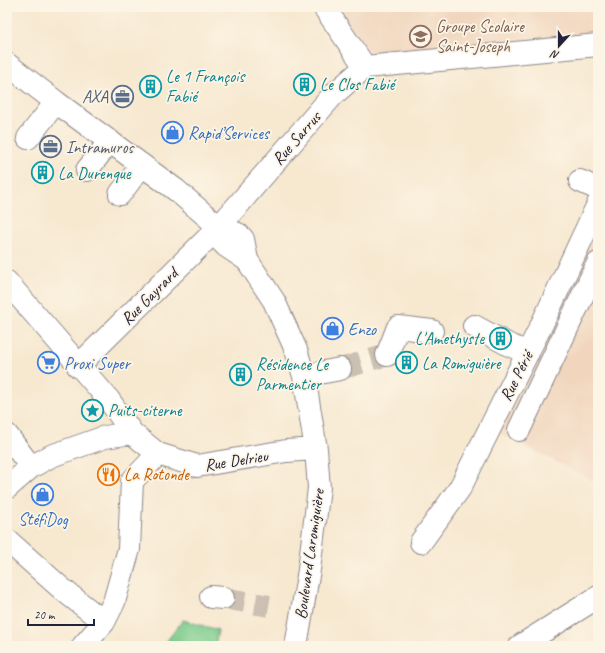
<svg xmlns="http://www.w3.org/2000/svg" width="605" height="653" font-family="Caveat,sans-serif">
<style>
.built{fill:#f1d5bd}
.green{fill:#79ca8b;stroke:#4e7663}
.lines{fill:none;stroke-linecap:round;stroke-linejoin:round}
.minor-tunnel{stroke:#ccc0b2;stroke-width:22;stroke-dasharray:22 11;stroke-linecap:butt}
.minor-casing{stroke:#8c8586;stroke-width:24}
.minor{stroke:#fff;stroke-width:22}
.labels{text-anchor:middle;stroke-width:3.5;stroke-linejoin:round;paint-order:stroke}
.education-label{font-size:17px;fill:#785e54;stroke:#fcf5e5;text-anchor:start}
.culture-label{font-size:17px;fill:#0d838f;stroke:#fcf5e5;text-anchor:start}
.service-label{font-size:17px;fill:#4e5e75;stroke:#fcf5e5;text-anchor:end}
.shop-label{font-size:17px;fill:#366cbe;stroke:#fcf5e5;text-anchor:start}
.street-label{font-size:17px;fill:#22223b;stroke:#fcf5e5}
.food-label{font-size:17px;fill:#c56008;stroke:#fcf5e5;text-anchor:start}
</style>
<rect width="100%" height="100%" fill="#fcf5e5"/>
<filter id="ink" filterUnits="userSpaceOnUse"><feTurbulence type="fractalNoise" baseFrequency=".025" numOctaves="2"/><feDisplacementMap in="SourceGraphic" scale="8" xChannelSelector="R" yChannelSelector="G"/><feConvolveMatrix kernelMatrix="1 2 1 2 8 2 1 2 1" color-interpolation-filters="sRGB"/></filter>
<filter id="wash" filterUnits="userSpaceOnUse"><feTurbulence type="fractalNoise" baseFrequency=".012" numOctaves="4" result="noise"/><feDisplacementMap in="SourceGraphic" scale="16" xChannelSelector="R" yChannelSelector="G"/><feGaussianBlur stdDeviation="0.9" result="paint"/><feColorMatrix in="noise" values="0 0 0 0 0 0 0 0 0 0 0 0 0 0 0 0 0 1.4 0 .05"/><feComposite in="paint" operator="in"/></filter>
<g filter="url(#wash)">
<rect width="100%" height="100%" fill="#f7e8d0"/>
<path class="built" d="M337 7H598V33L369 53Z
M598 226V483L499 433Z"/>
<path class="green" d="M183 620 218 630 215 646H163Z"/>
</g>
<g filter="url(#ink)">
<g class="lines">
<path class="minor-tunnel" d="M340 369 387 355
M223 598 269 606"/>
<defs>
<path id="minor" d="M324 7 365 67
M7 64 56 102 176 190 219 227 238 234 243 239 247 260
M28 138 56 102
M87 170 110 141
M580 181 598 189
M120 194 142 165
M219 227 218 238 226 246 247 260 274 301 296 350 304 376 316 449 319 488 309 570 296 646
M7 282 109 400 132 433 158 454 197 466 286 451 316 449
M474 326 509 345 528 353
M387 355 398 327 432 331
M78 366 219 227 333 95 365 67 598 45
M304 376 340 369
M519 430 598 263
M7 435 31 467
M7 488 31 467 51 456 105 437 132 433
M7 540 62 589 104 622
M421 542 460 488 542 324 598 204
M211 597 223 598
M83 646 104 622 114 602 129 549 132 481 158 454
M520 646 598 597"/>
</defs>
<use href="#minor" class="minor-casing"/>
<use href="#minor" class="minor"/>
</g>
</g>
<defs>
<symbol id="school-ring" viewBox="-11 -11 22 22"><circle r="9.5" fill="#fcf5e5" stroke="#8d6e63" stroke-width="1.5"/><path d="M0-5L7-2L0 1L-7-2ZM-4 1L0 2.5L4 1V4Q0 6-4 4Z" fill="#8d6e63"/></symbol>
<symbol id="building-ring" viewBox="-11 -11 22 22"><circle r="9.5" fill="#fcf5e5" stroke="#0f9aa8" stroke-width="1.5"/><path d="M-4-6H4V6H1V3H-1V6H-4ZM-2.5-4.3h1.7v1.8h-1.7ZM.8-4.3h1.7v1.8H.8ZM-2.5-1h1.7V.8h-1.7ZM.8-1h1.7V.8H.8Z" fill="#0f9aa8"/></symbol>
<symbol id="office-ring" viewBox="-11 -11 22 22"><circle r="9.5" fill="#fcf5e5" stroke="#5c6f8a" stroke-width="1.5"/><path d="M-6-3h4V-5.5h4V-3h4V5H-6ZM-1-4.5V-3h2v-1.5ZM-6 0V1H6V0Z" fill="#5c6f8a"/></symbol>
<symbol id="shop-ring" viewBox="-11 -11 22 22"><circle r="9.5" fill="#fcf5e5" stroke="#3f7fe0" stroke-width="1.5"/><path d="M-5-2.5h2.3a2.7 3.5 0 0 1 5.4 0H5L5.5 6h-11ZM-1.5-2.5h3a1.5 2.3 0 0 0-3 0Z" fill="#3f7fe0"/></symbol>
<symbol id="supermarket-ring" viewBox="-11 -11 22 22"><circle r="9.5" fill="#fcf5e5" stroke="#3f7fe0" stroke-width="1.5"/><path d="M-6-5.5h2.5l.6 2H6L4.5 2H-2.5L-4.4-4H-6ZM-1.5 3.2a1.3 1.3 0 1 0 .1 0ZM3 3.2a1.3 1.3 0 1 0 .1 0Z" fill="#3f7fe0"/></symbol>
<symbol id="sight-ring" viewBox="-11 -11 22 22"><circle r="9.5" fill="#fcf5e5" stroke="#0f9aa8" stroke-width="1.5"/><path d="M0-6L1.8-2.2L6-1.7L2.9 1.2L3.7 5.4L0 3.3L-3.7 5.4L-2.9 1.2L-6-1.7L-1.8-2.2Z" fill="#0f9aa8"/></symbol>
<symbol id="restaurant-ring" viewBox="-11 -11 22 22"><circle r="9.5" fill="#fcf5e5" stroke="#e8710a" stroke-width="1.5"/><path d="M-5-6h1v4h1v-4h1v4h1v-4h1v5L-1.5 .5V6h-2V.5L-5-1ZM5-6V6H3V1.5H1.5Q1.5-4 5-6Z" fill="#e8710a"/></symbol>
</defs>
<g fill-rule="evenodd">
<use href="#school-ring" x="408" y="24" width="25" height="25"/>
<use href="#building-ring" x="292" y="72" width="25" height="25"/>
<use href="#building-ring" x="138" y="74" width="25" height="25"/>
<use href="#office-ring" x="110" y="84" width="25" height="25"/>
<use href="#shop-ring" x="160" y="120" width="25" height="25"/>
<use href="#office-ring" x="38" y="134" width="25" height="25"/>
<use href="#building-ring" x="30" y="160" width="25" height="25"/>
<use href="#shop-ring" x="320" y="316" width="25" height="25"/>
<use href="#building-ring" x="488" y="326" width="25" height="25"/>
<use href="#supermarket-ring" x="36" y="350" width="25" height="25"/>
<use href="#building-ring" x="394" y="350" width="25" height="25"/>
<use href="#building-ring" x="228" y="362" width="25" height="25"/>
<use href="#sight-ring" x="80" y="398" width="25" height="25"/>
<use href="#restaurant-ring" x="96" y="462" width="25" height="25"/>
<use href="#shop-ring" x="30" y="482" width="25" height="25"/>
</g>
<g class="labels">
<g class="education-label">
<text x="436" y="32">Groupe Scolaire<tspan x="436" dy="20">Saint-Joseph</tspan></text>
</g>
<g class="culture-label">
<text x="166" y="82">Le 1 François<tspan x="166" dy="20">Fabié</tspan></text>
<text x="320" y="90">Le Clos Fabié</text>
<text x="58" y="179">La Durenque</text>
<text x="484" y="344" text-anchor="end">L'Amethyste</text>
<text x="422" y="369">La Romiguière</text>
<text x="256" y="370">Résidence Le<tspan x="256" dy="20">Parmentier</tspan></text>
<text x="108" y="416">Puits-citerne</text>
</g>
<g class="service-label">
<text x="108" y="102">AXA</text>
<text x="66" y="153" text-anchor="start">Intramuros</text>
</g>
<g class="shop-label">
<text x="188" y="139">Rapid’Services</text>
<text x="348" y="335">Enzo</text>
<text x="64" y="369">Proxi Super</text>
<text x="43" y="525" text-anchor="middle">StéfiDog</text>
</g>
<g class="street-label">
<text transform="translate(296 138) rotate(-49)" y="6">Rue Sarrus</text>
<text transform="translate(149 296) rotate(-45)" y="6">Rue Gayrard</text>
<text transform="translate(516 376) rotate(-63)" y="6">Rue Périé</text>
<text transform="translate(236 460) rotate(-9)" y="6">Rue Delrieu</text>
<text transform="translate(309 554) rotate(-82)" y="6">Boulevard Laromiguière</text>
</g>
<g class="food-label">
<text x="124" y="480">La Rotonde</text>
</g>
</g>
<rect width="605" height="653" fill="none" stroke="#fcf5e5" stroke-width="24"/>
<g transform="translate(559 46) rotate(201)" stroke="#fcf5e5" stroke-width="3" paint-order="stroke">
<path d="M0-3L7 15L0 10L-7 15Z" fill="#22223b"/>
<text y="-6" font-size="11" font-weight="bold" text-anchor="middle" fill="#22223b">N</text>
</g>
<path d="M28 619v6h66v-6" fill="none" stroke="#22223b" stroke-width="2"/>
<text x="34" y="619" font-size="12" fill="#22223b" stroke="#fcf5e5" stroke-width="3" paint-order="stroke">20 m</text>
</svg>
